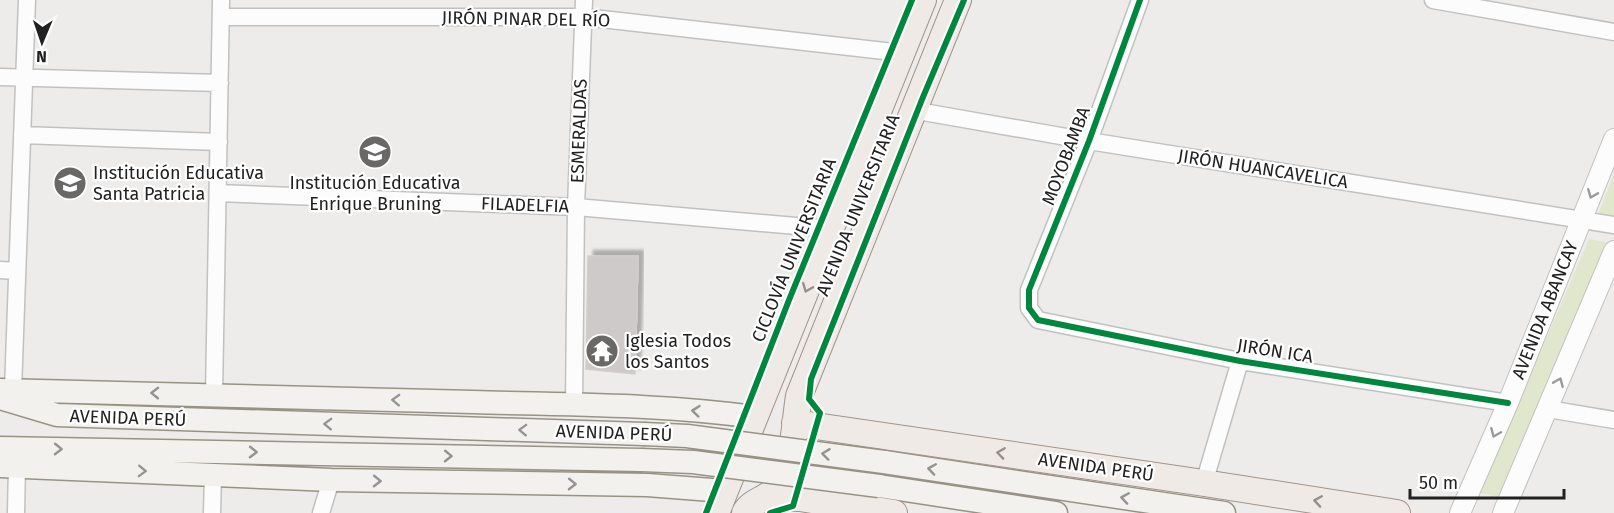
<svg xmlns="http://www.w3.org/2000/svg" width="1614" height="513" font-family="'Fira Sans',sans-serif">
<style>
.grass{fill:#e1e7cd}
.building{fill:#cdcac9;stroke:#d1cdcc;stroke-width:1.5;filter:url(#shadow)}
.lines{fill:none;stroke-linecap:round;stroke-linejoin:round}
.minor-casing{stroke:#c2c1c0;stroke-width:19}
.tertiary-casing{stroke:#c2c1c0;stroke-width:22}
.secondary-casing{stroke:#979384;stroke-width:25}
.primary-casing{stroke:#a29389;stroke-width:28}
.minor{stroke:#fcfcfc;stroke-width:16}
.tertiary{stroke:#fcfcfc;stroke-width:20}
.secondary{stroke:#f3f1ed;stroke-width:22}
.primary{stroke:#f0eae7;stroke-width:26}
.secondary-bridge-casing{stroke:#979384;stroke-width:25;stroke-linecap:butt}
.secondary-bridge{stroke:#f3f1ed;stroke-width:22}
.cycleway-casing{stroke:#fff;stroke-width:10}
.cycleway{stroke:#00873e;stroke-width:6}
.oneway{stroke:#999}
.oneway2{stroke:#93908e}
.oneway3{stroke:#949391}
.labels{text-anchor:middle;stroke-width:4.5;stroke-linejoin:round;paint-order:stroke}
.street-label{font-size:18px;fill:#212121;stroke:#fff}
.poi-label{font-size:18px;fill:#212121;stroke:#fff;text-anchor:start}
</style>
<defs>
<filter id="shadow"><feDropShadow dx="5.5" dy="-5.5" stdDeviation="1.5" flood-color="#0004"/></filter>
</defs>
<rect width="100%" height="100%" fill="#eeecea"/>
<path class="grass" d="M1614 174V220L1597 217Z
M1589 239 1610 243 1506 498 1480 493Z"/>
<path class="building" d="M588 256H638L635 374 586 369Z"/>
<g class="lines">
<defs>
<path id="minor" d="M1140 0 1089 141 1029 290V308L1038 320 1240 361 1508 403
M1433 0 1614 32
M221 17H584L902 53
M0 77 220 83
M912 110 1089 141 1614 225
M22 135 219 142
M218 193 576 207 831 229
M0 270 17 271
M13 390 27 0
M214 395 221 0
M574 405 576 207 584 0
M1548 409 1614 420
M1204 483 1240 361
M16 513 17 466
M212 513 213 475
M321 513 331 480"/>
<path id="tertiary" d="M1460 513 1508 403 1614 139
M1503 513 1614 251"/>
<path id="secondary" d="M0 390C158 394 315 398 473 402 566 405 661 404 754 417
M0 398 57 415 644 434
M0 448 641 460
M884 462 1224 513
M0 466 331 480 647 485 725 491
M879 486 1056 513"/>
<path id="primary" d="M795 423 1204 483 1397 513
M766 497 800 498 894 513
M716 513 923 0
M745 513C751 501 766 500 774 490 795 464 794 427 799 396L958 0"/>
</defs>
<use href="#minor" class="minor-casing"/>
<use href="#tertiary" class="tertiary-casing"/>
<use href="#secondary" class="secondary-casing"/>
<use href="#primary" class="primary-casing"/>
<use href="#minor" class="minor"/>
<use href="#tertiary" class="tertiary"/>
<use href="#secondary" class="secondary"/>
<use href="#primary" class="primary"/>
<defs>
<path id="secondary-bridge" d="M644 434 687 436 884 462
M641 460 693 462 879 486"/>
</defs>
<use href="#secondary-bridge" class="secondary-bridge-casing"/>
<use href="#secondary-bridge" class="secondary-bridge"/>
<defs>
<path id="cycleway" d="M1140 0 1089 141 1029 290V308L1038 320 1240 361 1508 403
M706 513 789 300 912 0
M770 513 793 506 820 413 809 399 811 379 923 97 964 0"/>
</defs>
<use href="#cycleway" class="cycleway-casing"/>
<use href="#cycleway" class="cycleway"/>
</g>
<defs><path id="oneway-chevron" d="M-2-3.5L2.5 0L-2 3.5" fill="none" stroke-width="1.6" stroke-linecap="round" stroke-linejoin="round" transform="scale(1.5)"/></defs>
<g class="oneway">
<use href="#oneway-chevron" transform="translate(1592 194) rotate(112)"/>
<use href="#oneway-chevron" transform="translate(1559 382) rotate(-67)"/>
<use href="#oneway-chevron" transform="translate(1495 433) rotate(113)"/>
</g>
<g class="oneway2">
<use href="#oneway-chevron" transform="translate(807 288) rotate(112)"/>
<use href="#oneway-chevron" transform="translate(1001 453) rotate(-172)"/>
<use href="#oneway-chevron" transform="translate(1318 501) rotate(-171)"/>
</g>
<g class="oneway3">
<use href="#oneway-chevron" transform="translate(155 393) rotate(-179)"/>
<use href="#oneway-chevron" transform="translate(396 400) rotate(-178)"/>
<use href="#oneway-chevron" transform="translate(696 411) rotate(-174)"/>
<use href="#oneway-chevron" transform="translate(328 424) rotate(-178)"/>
<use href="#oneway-chevron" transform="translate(523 430) rotate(-178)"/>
<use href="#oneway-chevron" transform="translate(58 449) rotate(1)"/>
<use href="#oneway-chevron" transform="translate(253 452) rotate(1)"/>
<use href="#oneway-chevron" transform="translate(826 454) rotate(-173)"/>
<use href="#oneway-chevron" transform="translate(448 456) rotate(1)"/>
<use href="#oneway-chevron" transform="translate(932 469) rotate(-171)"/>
<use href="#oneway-chevron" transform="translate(142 471) rotate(2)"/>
<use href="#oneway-chevron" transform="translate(377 481) rotate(1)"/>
<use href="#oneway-chevron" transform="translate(572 484) rotate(1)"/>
<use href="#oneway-chevron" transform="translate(1125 498) rotate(-171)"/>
</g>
<defs>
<symbol id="school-disc" viewBox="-11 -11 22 22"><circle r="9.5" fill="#696867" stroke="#fff"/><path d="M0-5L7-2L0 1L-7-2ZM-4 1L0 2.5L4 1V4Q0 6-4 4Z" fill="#fff"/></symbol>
<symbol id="temple-disc" viewBox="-11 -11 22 22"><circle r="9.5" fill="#696867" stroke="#fff"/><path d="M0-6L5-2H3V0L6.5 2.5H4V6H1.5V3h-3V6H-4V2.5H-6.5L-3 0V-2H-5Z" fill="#fff"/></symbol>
</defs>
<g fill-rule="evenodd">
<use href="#school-disc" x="356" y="133" width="38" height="38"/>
<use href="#school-disc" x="51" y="164" width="38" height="38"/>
<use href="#temple-disc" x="583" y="332" width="38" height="38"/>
</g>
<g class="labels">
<g class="street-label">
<text transform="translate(526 19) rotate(1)" y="6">JIRÓN PINAR DEL RÍO</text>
<text transform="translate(579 131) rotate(-88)" y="6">ESMERALDAS</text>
<text transform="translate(1066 156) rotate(-69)" y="6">MOYOBAMBA</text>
<text transform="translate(1263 169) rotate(9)" y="6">JIRÓN HUANCAVELICA</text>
<text transform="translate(525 205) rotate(2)" y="6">FILADELFIA</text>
<text transform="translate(858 205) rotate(-68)" y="6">AVENIDA UNIVERSITARIA</text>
<text transform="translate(794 250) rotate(-68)" y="6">CICLOVÍA UNIVERSITARIA</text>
<text transform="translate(1545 310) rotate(-68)" y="6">AVENIDA ABANCAY</text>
<text transform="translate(1275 351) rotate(9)" y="6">JIRÓN ICA</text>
<text transform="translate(128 418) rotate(2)" y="6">AVENIDA PERÚ</text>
<text transform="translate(614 433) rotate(2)" y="6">AVENIDA PERÚ</text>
<text transform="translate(1096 467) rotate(8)" y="6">AVENIDA PERÚ</text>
</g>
<g class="poi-label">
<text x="93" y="179">Institución Educativa<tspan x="93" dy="21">Santa Patricia</tspan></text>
<text x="375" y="189" text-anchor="middle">Institución Educativa<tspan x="375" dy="21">Enrique Bruning</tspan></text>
<text x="625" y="347">Iglesia Todos<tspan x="625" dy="21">los Santos</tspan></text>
</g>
</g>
<g transform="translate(42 42) rotate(182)" stroke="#ffffff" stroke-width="4.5" paint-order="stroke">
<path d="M0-4.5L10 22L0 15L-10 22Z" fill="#212121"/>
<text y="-9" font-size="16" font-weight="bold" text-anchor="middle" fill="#212121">N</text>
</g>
<path d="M1410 489v9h154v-9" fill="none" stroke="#212121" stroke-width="3"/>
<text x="1419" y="489" font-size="18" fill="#212121" stroke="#ffffff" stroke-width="4.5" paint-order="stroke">50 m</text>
</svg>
